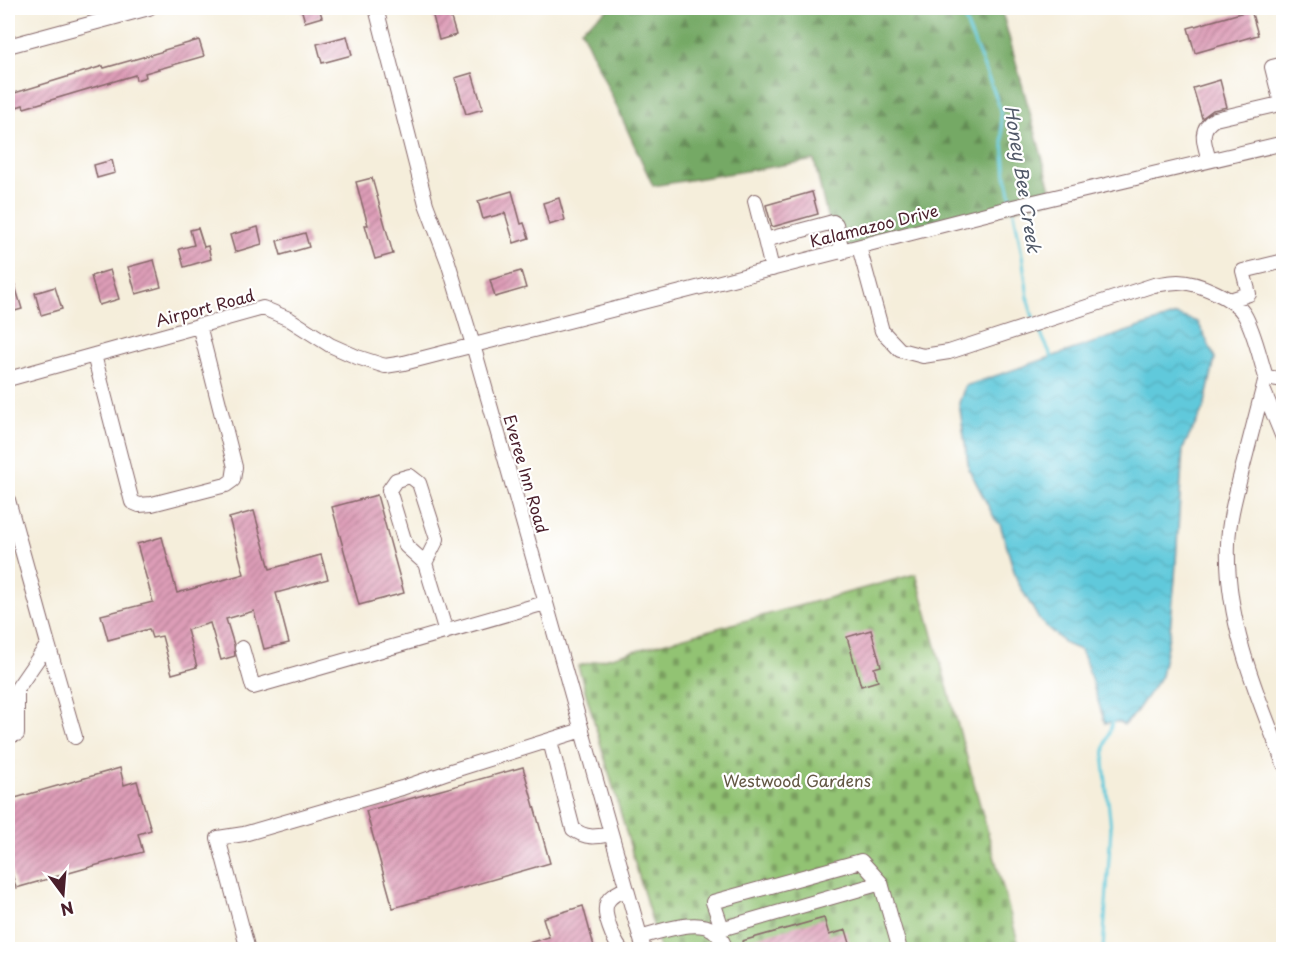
<svg xmlns="http://www.w3.org/2000/svg" width="1291" height="957" font-family="'Playpen Sans',sans-serif">
<style>
.forest{fill:url(#forest-firs);stroke:#606448;stroke-width:1.5}
.cemetery{fill:url(#cemetery-stones);stroke:#6e714f;stroke-width:1.5}
.water{fill:url(#water-waves);stroke:#557483;stroke-width:1.5}
.lines{fill:none;stroke-linecap:round;stroke-linejoin:round}
.stream{stroke:#60c9db;stroke-width:3}
.building{fill:url(#building-hatch)}
.minor-casing{stroke:#866769;stroke-width:16}
.minor{stroke:#fff;stroke-width:14}
.labels{text-anchor:middle;stroke-width:4.5;stroke-linejoin:round;paint-order:stroke}
.street-label{font-size:16px;fill:#4a1f2b;stroke:#fff}
.park-label{font-size:16px;fill:#635844;stroke:#fff}
.water-label{font-size:18px;font-style:italic;fill:#525a69;stroke:#fff}
</style>
<defs>
<pattern id="forest-firs" width="22" height="20" patternUnits="userSpaceOnUse" patternTransform="scale(1.5)"><rect width="22" height="20" fill="#75a965"/><path d="M5 1l3.5 6h-7zM16 11l3.5 6h-7z" fill="#628953"/></pattern>
<pattern id="cemetery-stones" width="16" height="16" patternUnits="userSpaceOnUse" patternTransform="scale(1.5)"><rect width="16" height="16" fill="#92c373"/><path d="M2 7V4a2 2 0 0 1 4 0v3zM10 15v-3a2 2 0 0 1 4 0v3z" fill="#799e5f"/></pattern>
<pattern id="water-waves" width="16" height="10" patternUnits="userSpaceOnUse" patternTransform="scale(1.5)"><rect width="16" height="10" fill="#60c9db"/><path d="M0 5q4-4 8 0t8 0" fill="none" stroke="#55acbc"/></pattern>
<pattern id="building-hatch" width="6" height="6" patternUnits="userSpaceOnUse" patternTransform="scale(1.5)"><rect width="6" height="6" fill="#dd9db7"/><path d="M-1 1l2-2M0 6l6-6M5 7l2-2" fill="none" stroke="#b57f95"/></pattern>
</defs>
<rect width="100%" height="100%" fill="#fff"/>
<filter id="ink" filterUnits="userSpaceOnUse"><feTurbulence type="fractalNoise" baseFrequency=".0167" numOctaves="2"/><feDisplacementMap in="SourceGraphic" scale="12" xChannelSelector="R" yChannelSelector="G"/><feConvolveMatrix kernelMatrix="1 2 1 2 8 2 1 2 1" color-interpolation-filters="sRGB"/></filter>
<filter id="wash" filterUnits="userSpaceOnUse"><feTurbulence type="fractalNoise" baseFrequency=".008" numOctaves="4" result="noise"/><feDisplacementMap in="SourceGraphic" scale="24" xChannelSelector="R" yChannelSelector="G"/><feGaussianBlur stdDeviation="1.35" result="paint"/><feColorMatrix in="noise" values="0 0 0 0 0 0 0 0 0 0 0 0 0 0 0 0 0 1.4 0 .05"/><feComposite in="paint" operator="in"/></filter>
<g filter="url(#wash)">
<rect width="100%" height="100%" fill="#f5eedb"/>
<path class="forest" d="M610 8H1001L1054 200 835 251 814 160 653 186 581 29Z"/>
<path class="cemetery" d="M916 574 1020 949H660L578 666Z"/>
<path class="water" d="M1176 315 1198 322 1215 358 1204 408 1183 448 1175 579 1170 631 1161 676 1136 712 1124 725 1119 722 1105 723 1084 657 1080 650 1066 644 1040 621 1017 581 1000 524 995 519 969 469 959 403 965 386Z"/>
<g class="lines">
<path class="stream" d="M960 8 995 94 1000 110 1006 175 1012 202
M1014 212 1022 255 1029 304 1034 320
M1037 326 1052 357
M1103 950 1111 828 1104 763 1105 747 1112 723"/>
</g>
<g id="blocks">
<path class="building" d="M301 8H319L322 17 305 22Z
M448 8 456 35 439 40 432 12Z
M1251 10 1258 35 1195 53 1188 28Z
M347 36 352 55 322 63 317 44Z
M199 40 204 56 145 73 146 77 136 80 135 75 24 108 23 105 8 110V95L103 66 104 68 164 51V50Z
M472 73 483 109 466 114 455 78Z
M1220 80 1227 107 1213 110 1202 118 1193 88Z
M112 160 115 173 97 178 94 165Z
M372 178 393 254 375 259 365 225H368L356 182Z
M512 191 521 224 524 223 529 238 514 243 505 213 483 219 478 201Z
M812 192 818 214 772 227 766 205Z
M559 198 565 220 549 225 543 203Z
M258 227 262 244 235 252 230 235Z
M198 228 204 247 208 246 211 259 184 267 179 249 194 245 190 230Z
M305 233 309 247 281 255 277 241Z
M154 260 161 287 136 294 128 267Z
M8 269H10L22 309 11 312 8 301Z
M110 270 119 299 99 305 91 276Z
M521 271 526 288 495 297 490 280Z
M55 287 62 309 41 315 35 293Z
M377 495 404 593 359 605 332 507Z
M254 511 270 569 321 555 328 579 276 593 289 643 264 649 254 611 226 619 234 645 235 656 221 660 210 623 187 630 197 667 172 674 162 636 152 638 149 629 108 640 101 615 153 602 137 544 162 537 177 593 244 574 229 518Z
M871 630 881 666 874 668 878 681 861 686 847 637Z
M523 767 550 863 393 908 366 811Z
M120 768 124 785 137 781 151 830 138 834 143 852 16 888 8 859V800Z
M583 906 595 950H516L515 947 549 937 543 918Z
M824 918 829 935 846 930 852 950H744L742 941Z"/>
</g>
</g>
<g filter="url(#ink)">
<use href="#blocks" fill-opacity="0" stroke="#866769" stroke-width="1.5"/>
<g class="lines">
<defs>
<path id="minor" d="M376 8 426 204 448 262 473 345 644 950
M8 46 149 8
M1281 103 1272 67 1284 64
M1209 160C1205 145 1197 129 1215 119L1284 103
M755 201 765 240
M859 247 882 331 900 350 923 356 949 352 1154 285C1162 284 1170 282 1178 282 1197 282 1234 298 1244 314 1254 330 1260 359 1266 377L1284 380
M772 269 765 240 833 222 836 224 842 252
M1230 300 1249 294 1243 271 1284 261
M94 355 132 502 139 505 152 504 226 485 233 480 235 467 199 325
M1266 377C1258 407 1251 436 1243 466 1237 491 1229 517 1228 543 1225 620 1256 693 1284 764
M8 379 263 308 289 319 330 345 357 357 385 366 404 363 1013 207 1284 143
M1263 389 1284 440
M8 500 48 644 17 689V734L8 736
M425 563 437 539 419 483 410 476 396 480 389 490 406 546 425 563 446 632
M48 644 75 737
M242 648 253 687 545 603
M550 741 573 829C587 839 595 837 611 834
M722 928 713 902 861 861 881 883
M714 931 881 883 900 950
M640 937C658 932 697 918 713 930 720 935 723 942 726 950
M248 950 218 838 244 834 402 788 448 772 582 730
M621 950C614 941 602 914 607 903 610 895 620 892 626 888"/>
</defs>
<use href="#minor" class="minor-casing"/>
<use href="#minor" class="minor"/>
</g>
</g>
<g class="labels">
<g class="street-label">
<text transform="translate(874 226) rotate(-14)" y="6">Kalamazoo Drive</text>
<text transform="translate(205 308) rotate(-15)" y="6">Airport Road</text>
<text transform="translate(526 474) rotate(74)" y="6">Everee Inn Road</text>
</g>
<g class="park-label">
<text x="797" y="787">Westwood Gardens</text>
</g>
<g class="water-label">
<text transform="translate(1022 179) rotate(81)" y="6">Honey Bee Creek</text>
</g>
</g>
<rect width="1291" height="957" fill="none" stroke="#fff" stroke-width="30"/>
<g transform="translate(63 894) rotate(164)" stroke="#ffffff" stroke-width="4.5" paint-order="stroke">
<path d="M0-4.5L10 22L0 15L-10 22Z" fill="#4a1f2b"/>
<text y="-9" font-size="16" font-weight="bold" text-anchor="middle" fill="#4a1f2b">N</text>
</g>
</svg>
